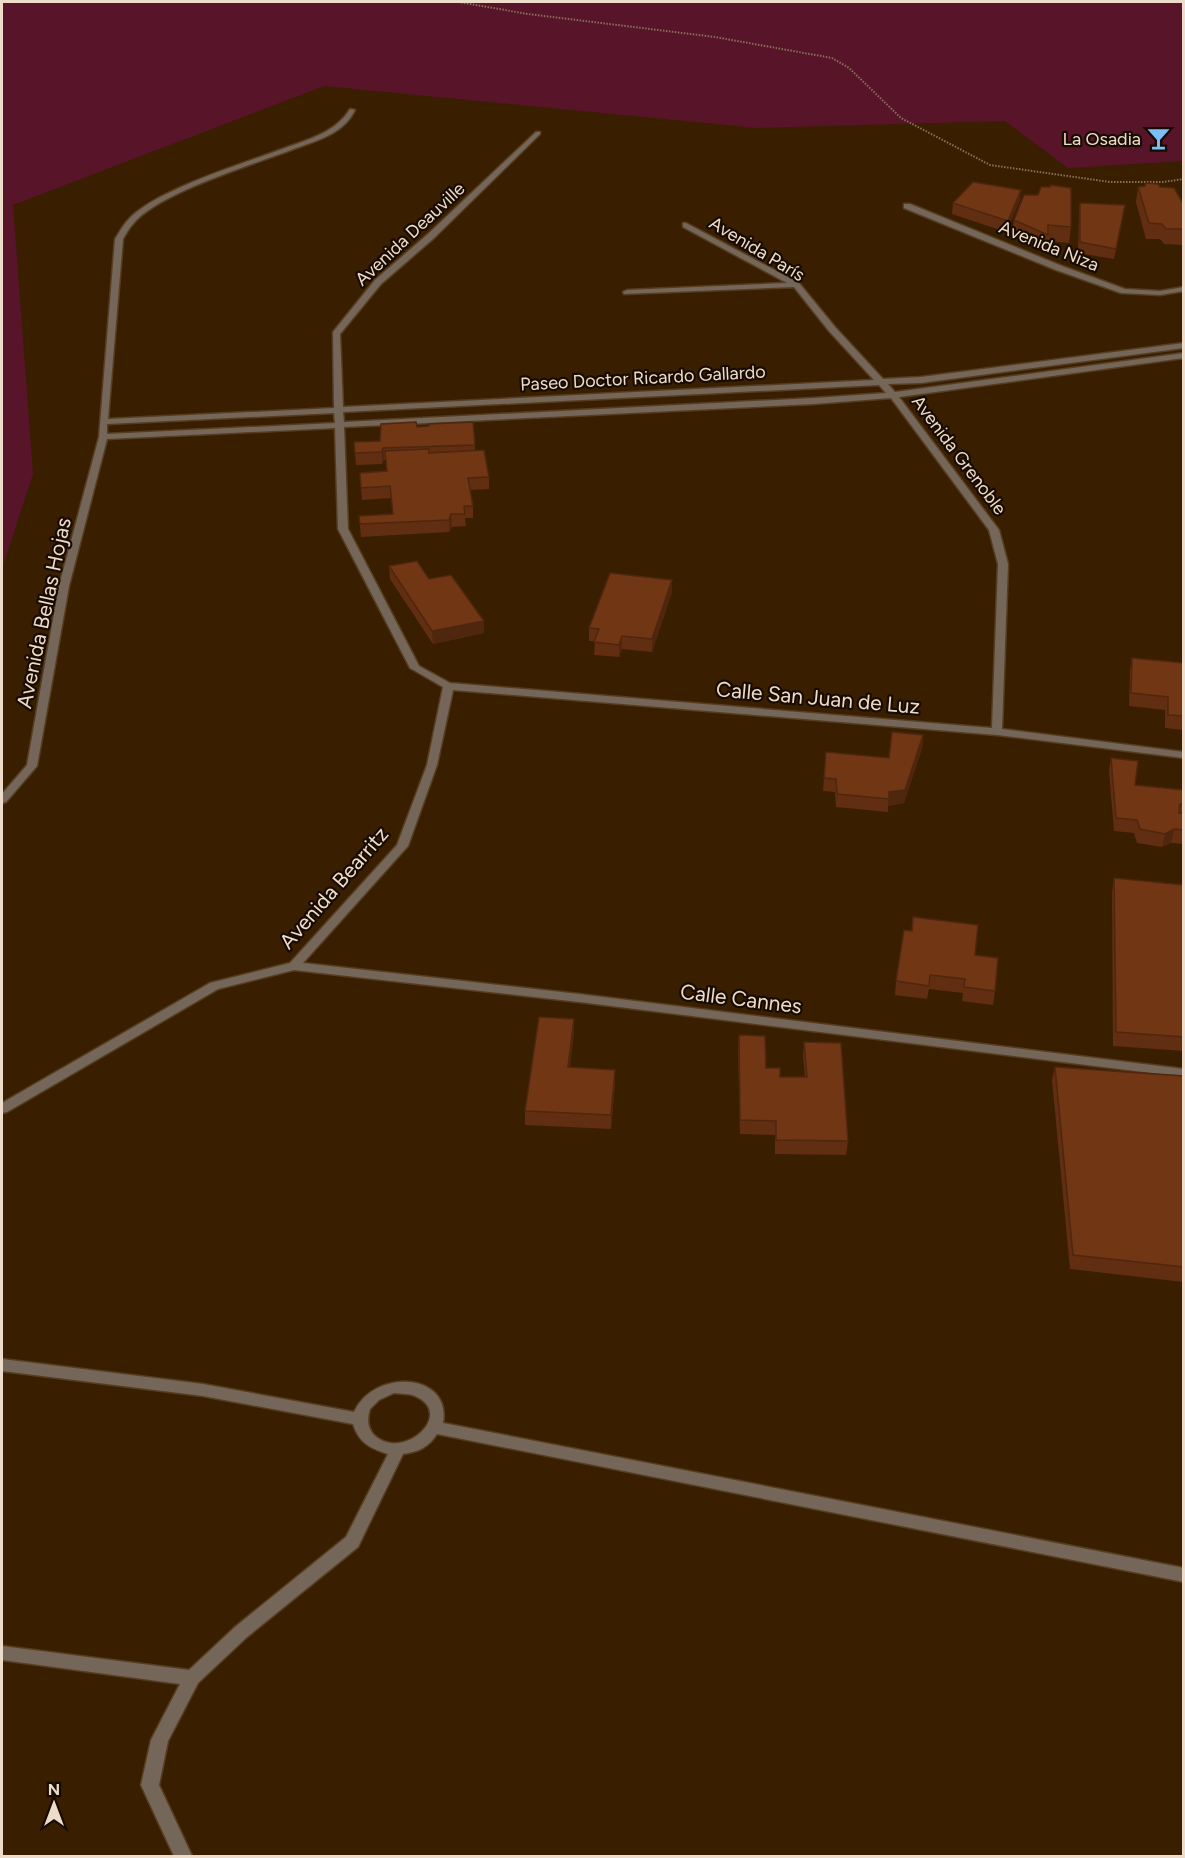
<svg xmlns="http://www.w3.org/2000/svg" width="1185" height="1858" font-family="Figtree,sans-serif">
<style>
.green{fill:#581428}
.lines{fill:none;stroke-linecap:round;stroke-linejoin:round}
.street-casing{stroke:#563d20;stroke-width:3}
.path{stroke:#887159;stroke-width:2;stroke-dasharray:1.5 1.5;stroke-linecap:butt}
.street{fill:#746658;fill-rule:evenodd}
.wall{fill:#612e11}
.shaded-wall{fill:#4f260e}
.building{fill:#713614;stroke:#4f260e;stroke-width:1.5}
.labels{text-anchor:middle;stroke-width:4.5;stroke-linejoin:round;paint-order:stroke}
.far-poi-label{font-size:18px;fill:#eedccb;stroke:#180c02;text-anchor:end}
.far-street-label{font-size:18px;fill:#eedccb;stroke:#180c02}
.street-label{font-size:21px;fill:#eedccb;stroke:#180c02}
</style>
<rect width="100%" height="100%" fill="#391f00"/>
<path class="green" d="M2 2H1183V161L1068 168 1005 121 757 128 324 86 13 205 33 474 3 566 2 593Z"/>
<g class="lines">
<defs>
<path id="street" d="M350 109 355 110C343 135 315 141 291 150 252 165 158 193 133 224 129 228 126 234 123 239L108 419 334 408 333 332 375 280 428 234 536 132H540V134L434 238 381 284 340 334 343 407 874 380 829 331 794 287 624 294 623 292 627 290 787 283 683 227V223H686L799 283 835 327 883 379 921 377 1184 343V348L921 383 888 384 895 392 1184 353V358L899 397 999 530 1008 564 1002 729 1184 752V758L997 735 453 690 437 765 408 846 303 963 579 994 1184 1069V1077L579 1002 294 970 218 989 7 1112 2 1113V1103L210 983 290 963 397 845 427 765 443 687 410 668 338 529 335 428 107 439 69 586 37 766 6 802 2 803V794L27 765 59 586 99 437 115 239C119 233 123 225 128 220 155 190 245 163 285 148 310 139 336 132 350 109ZM879 385 886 393 814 398 344 422 343 412ZM891 398 989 530 998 564 992 728 450 683 419 666 348 529 344 427 814 404ZM334 413 335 423 107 434V424Z
M904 204H910L1062 266 1125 289 1160 291 1184 287V291L1160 295 1121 293 1056 270 904 208Z
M2 1359 203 1384 354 1412C374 1368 452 1372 443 1423L1184 1568V1582L437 1434C429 1447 418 1452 403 1454L358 1547 247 1637 198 1683 168 1741 159 1785 192 1856H174L141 1785 151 1740 180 1684 2 1660V1646L189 1670 235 1627 346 1537 388 1454C370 1448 359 1443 353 1424L203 1396 2 1371ZM394 1393C401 1394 410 1393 417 1397 454 1415 404 1461 375 1436 367 1428 367 1419 370 1409L379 1400Z"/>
</defs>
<use href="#street" class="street-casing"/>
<path class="path" d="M458 2 528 14 715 37 832 58 849 68 901 118 990 165 1110 182H1163L1184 179"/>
<use href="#street" class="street"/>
</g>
<path class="wall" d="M1138 187H1160L1184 205V245L1164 244 1160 239H1146L1136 202Z
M1020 200 1006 232 952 214 953 203Z
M1080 203 1125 205 1114 259 1078 253 1079 213Z
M1014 220 1071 227 1069 243 1047 241 1046 251 1012 235Z
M417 427 475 445V450L489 477V489L470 490 473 506V518H465L466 526 452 527 449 532 361 537 359 516 393 514 391 498 362 500 360 473 386 471V460H384L382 464 356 465 354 442 380 441Z
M389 566 429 579 484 621V633L433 644 390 579Z
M672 592 652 652 622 649 619 657 594 655 595 641H589V628Z
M1132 658 1184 663V730L1165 728V710L1129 706 1130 670Z
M923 735 922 748 904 803 888 806V812L836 807 835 792 823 791 826 752 889 758Z
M1111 758 1135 785 1184 790V844L1171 843 1162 847 1137 843 1134 833 1114 831 1109 771Z
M1114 878 1184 885V1051L1113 1046 1112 892Z
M975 955 995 991 993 1005 962 1001 963 993 929 989 927 999 895 995 896 981Z
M574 1032 570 1067 615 1070V1084L611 1129 525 1125V1111Z
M739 1035 766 1068 780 1077H805L803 1056 804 1042 848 1141 846 1155 775 1154V1135L740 1134 738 1049Z
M1055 1067 1184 1076V1282L1070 1269 1052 1080Z"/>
<path class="shaded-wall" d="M1021 190 1020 200 1006 232 1008 221Z
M383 448 384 460 382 464V452Z
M451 514 452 527 449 532V520Z
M672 580V592L652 652V639Z
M484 621V633L433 644 432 631Z
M622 636V649L619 657V645Z
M923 735 922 748 904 803 888 806 889 792Z
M1174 829 1171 843 1162 847 1165 834Z
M574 1019V1032L568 1081V1067Z
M615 1070V1084L611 1129V1115Z"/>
<path class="building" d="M973 182 1021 190 1008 221 953 203Z
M1146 183 1158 184 1160 187 1174 188 1184 205V229H1166L1162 224 1149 223 1138 187 1145 186Z
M1051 185 1071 188V227L1048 225V235L1014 220 1024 195H1038L1041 187H1050Z
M1080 203 1125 205 1116 249 1080 242Z
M416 422 417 427 429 426V424L473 422 475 445 383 448 382 452 355 453 354 442 380 441 381 424Z
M429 449V453L484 450 489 477 468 478 473 506H464L465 514H451L449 520 360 524 359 516 393 514 390 486 361 488 360 473 387 471 385 451Z
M417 561 429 579 451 575 484 621 432 631 389 566Z
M610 573 672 580 652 639 622 636 619 645 594 642 599 629 589 628Z
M1132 658 1184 663V716L1168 715V697L1131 693Z
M892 732 923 735 905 790 889 792V799L837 794 836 779 824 778 826 752 889 758Z
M1111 758 1138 761 1135 785 1184 790V804H1180L1179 813 1184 814V830L1174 829 1165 834 1140 829 1137 820 1116 818Z
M1114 878 1184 885V1037L1116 1032Z
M913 917 978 925 975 955 998 958 995 991 964 987 965 979 930 975 929 986 896 981 904 930 912 931Z
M539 1017 574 1019 568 1067 615 1070 611 1115 525 1111Z
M739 1035 765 1036 766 1068H780V1077H807L804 1042 841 1043 848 1141 776 1140V1121L740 1120Z
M1055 1067 1184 1076V1267L1073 1255Z"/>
<defs>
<symbol id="bar-bare" viewBox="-9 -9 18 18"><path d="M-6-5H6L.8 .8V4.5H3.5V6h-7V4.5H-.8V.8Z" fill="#7dbef9" stroke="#180c02" stroke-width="2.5" paint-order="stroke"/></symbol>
</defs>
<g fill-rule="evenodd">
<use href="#bar-bare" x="1142" y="122" width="33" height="33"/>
</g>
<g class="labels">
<g class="far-poi-label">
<text x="1141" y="145">La Osadia</text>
</g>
<g class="far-street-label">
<text transform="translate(410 234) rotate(-43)" y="6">Avenida Deauville</text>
<text transform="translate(1049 246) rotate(22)" y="6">Avenida Niza</text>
<text transform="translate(757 249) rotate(31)" y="6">Avenida París</text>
<text transform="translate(643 378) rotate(-3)" y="6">Paseo Doctor Ricardo Gallardo</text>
<text transform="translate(959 455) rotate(53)" y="6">Avenida Grenoble</text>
</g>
<g class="street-label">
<text transform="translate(44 613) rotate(-78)" y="7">Avenida Bellas Hojas</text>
<text transform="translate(818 698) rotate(5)" y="7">Calle San Juan de Luz</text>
<text transform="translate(334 888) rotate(-49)" y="7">Avenida Bearritz</text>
<text transform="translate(741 999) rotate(7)" y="7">Calle Cannes</text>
</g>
</g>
<rect width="1185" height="1858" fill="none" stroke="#eedccb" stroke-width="6"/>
<g transform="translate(54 1804)" stroke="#180c02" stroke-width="4.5" paint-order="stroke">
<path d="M0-4.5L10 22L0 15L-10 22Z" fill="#eedccb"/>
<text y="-9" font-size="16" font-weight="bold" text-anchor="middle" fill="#eedccb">N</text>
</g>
</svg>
